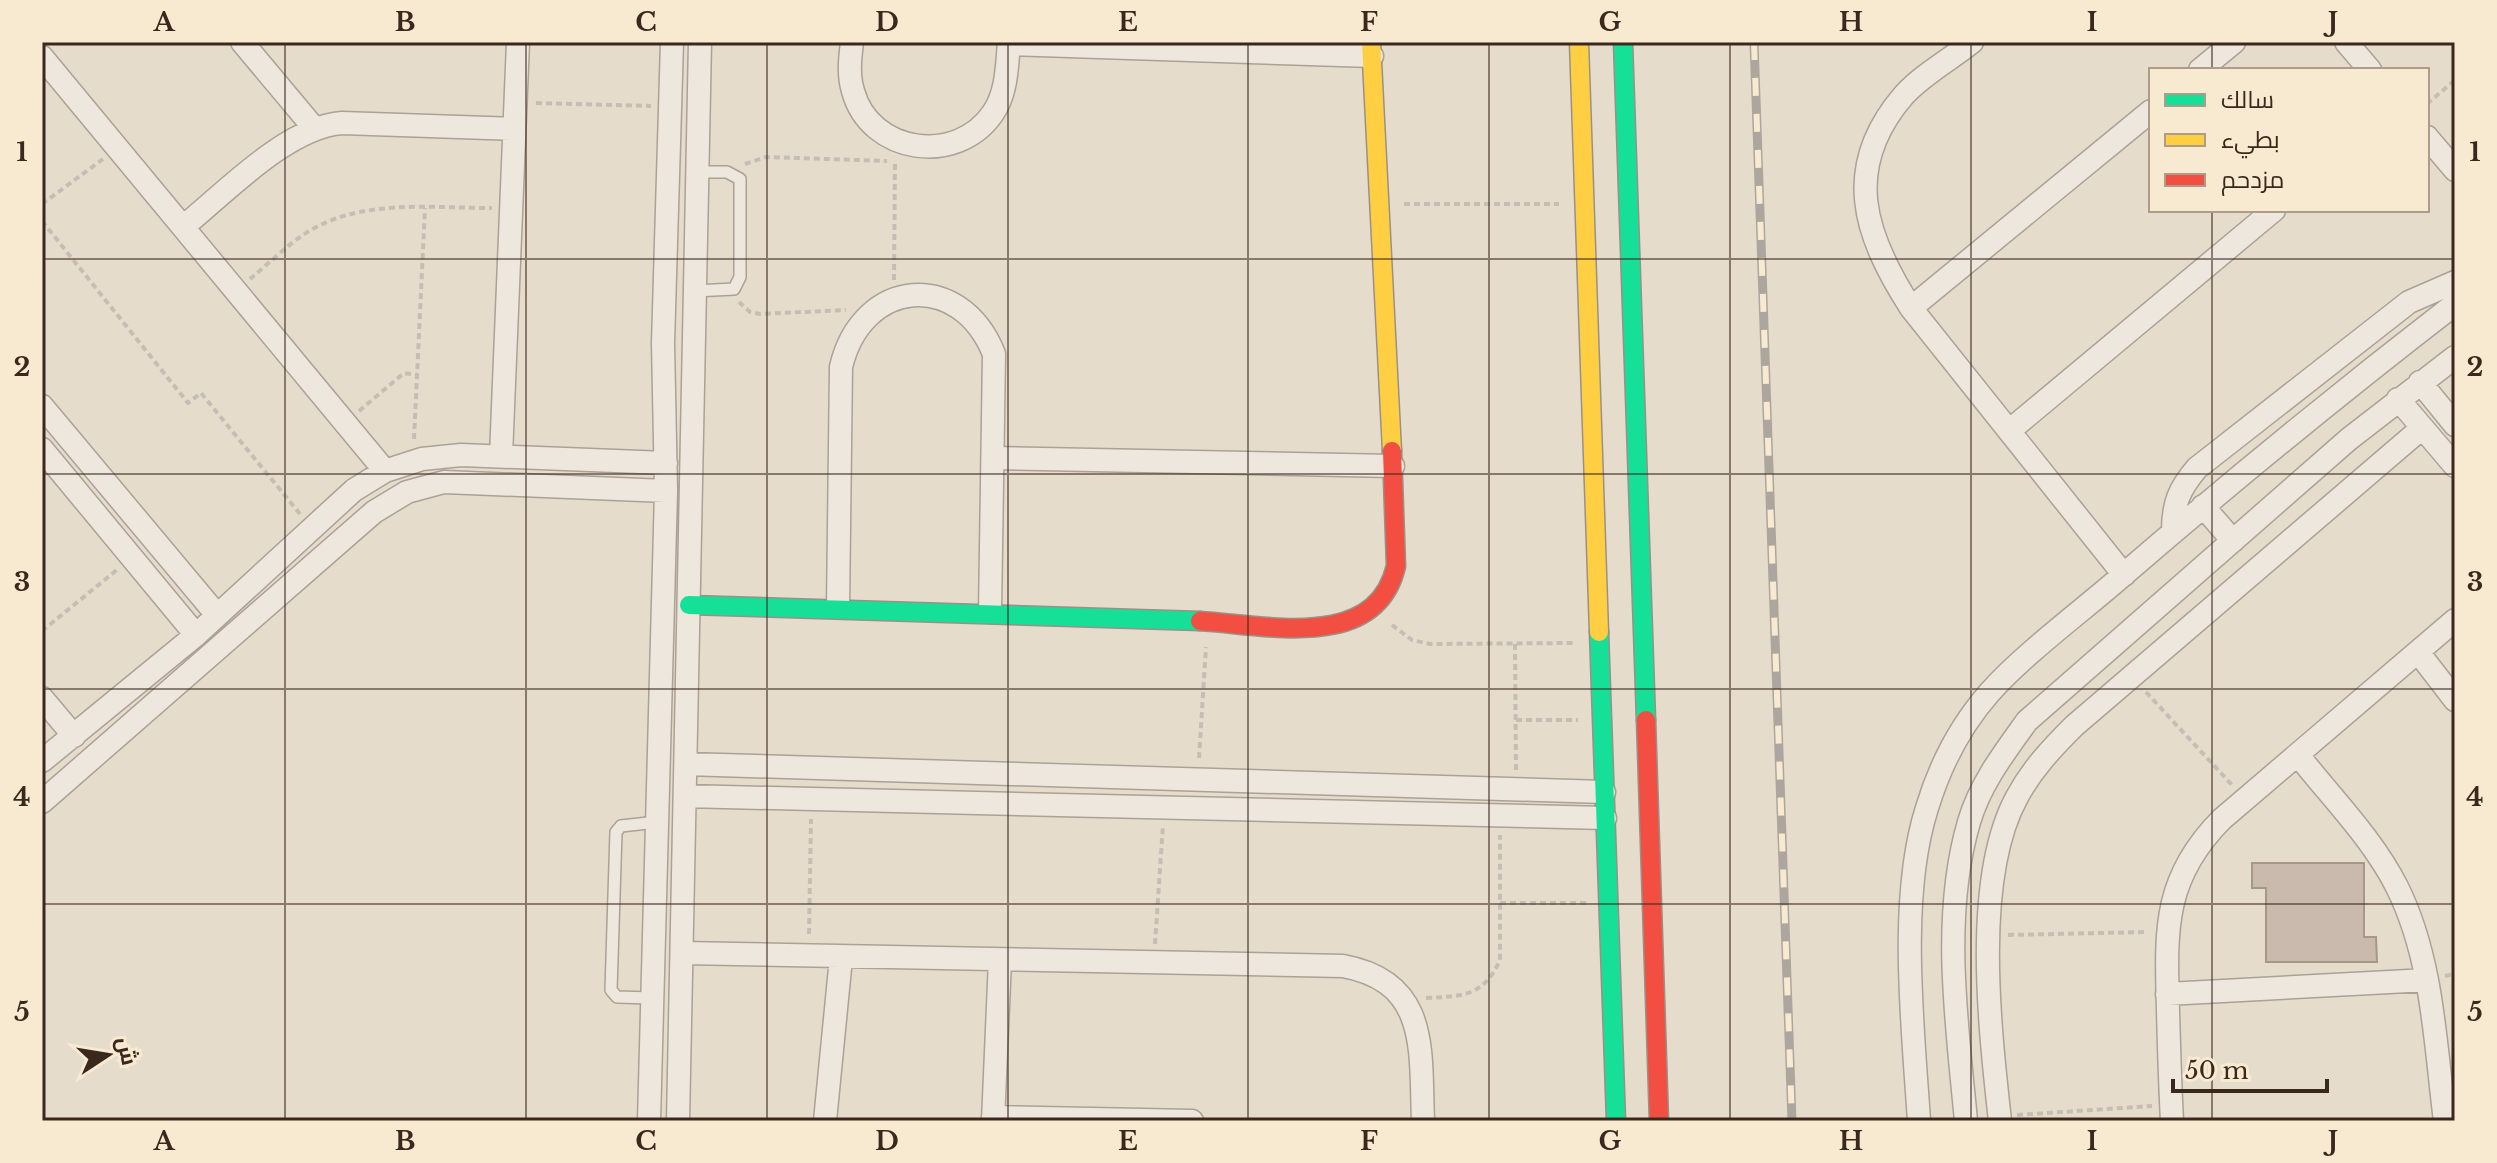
<svg xmlns="http://www.w3.org/2000/svg" width="2497" height="1163" font-family="'Libre Baskerville',Cairo,serif">
<style>
.building{fill:#cab9ad;stroke:#a6978b;stroke-width:2}
.lines{fill:none;stroke-linecap:round;stroke-linejoin:round}
.lane-casing{stroke:#aba195;stroke-width:14}
.street-casing{stroke:#aba195;stroke-width:25}
.fast-casing{stroke:#9b9085;stroke-width:21}
.slow-casing{stroke:#9b9085;stroke-width:21}
.jam-casing{stroke:#9b9085;stroke-width:21}
.path{stroke:#c6beb5;stroke-width:4;stroke-dasharray:6 4;stroke-linecap:butt}
.lane{stroke:#eee7de;stroke-width:11}
.street{stroke:#eee7de;stroke-width:22}
.fast{stroke:#16e098;stroke-width:18}
.slow{stroke:#ffcf43;stroke-width:18}
.jam{stroke:#f24e42;stroke-width:18}
.rail-casing{stroke:#ada69e;stroke-width:9}
.rail{stroke:#f8e9d1;stroke-width:6;stroke-dasharray:18;stroke-linecap:butt}
.grid{fill:none;stroke:#3a281d;stroke-width:2;stroke-opacity:0.55}
.neatline{fill:none;stroke:#3a281d;stroke-width:3}
.grid-label{font-size:26px;text-anchor:middle;font-weight:bold;fill:#3a281d}
</style>
<rect width="100%" height="100%" fill="#e6dccc"/>
<path class="building" d="M2252 863H2364V937H2376L2377 962H2266V888H2252Z"/>
<g class="lines">
<defs>
<path id="lane" d="M694 291 734 289 740 277V179L727 172H696
M652 998 617 997 611 990 616 832 621 826 657 822"/>
<path id="street" d="M242 42 314 128
M852 42C850 58 848 75 853 91 870 154 957 166 993 113 1007 93 1007 65 1009 42
M1972 42C1951 59 1922 75 1904 95 1841 168 1864 235 1911 308L2124 575
M2346 42 2370 70
M1009 44 1372 56
M42 57 385 471
M2200 70 2234 42
M2427 137 2455 170
M183 227C225 193 287 127 342 123L514 129
M1911 308 2151 111
M2420 382 2455 425
M2398 399 2455 466
M42 406 217 615
M2009 431 2274 210
M42 449 196 635
M501 456 518 42
M994 458 1393 466
M2203 506 2233 541
M2173 531C2173 504 2179 489 2197 468L2409 302 2455 282
M838 607 841 367C862 278 960 269 994 354L990 612
M2418 652 2455 700
M42 698 74 736
M2298 755C2331 797 2373 839 2397 887 2433 959 2435 1043 2445 1121
M42 761 196 635 354 490 385 471 422 459 461 455 666 463
M686 764 1604 792
M685 796 1605 818
M42 802 374 512 407 492 444 482 666 491
M682 953 1343 966C1430 982 1420 1051 1423 1121
M2167 994 2427 980
M993 1117 1192 1121
M649 1121 666 491 663 343 672 42
M678 1121 700 42
M825 1121 841 958
M993 1121 1000 960
M1919 1121C1913 1027 1898 898 1927 808 1940 765 1960 726 1990 692 2025 653 2082 611 2122 576 2231 482 2341 392 2455 304
M1966 1121C1957 1024 1941 917 1969 822 1980 784 2004 753 2027 721L2349 439 2455 357
M2000 1121C1990 1030 1972 879 2017 797 2032 769 2052 748 2074 726L2422 428
M2172 1121C2170 1084 2169 1048 2168 1011 2166 932 2162 879 2222 819L2455 620"/>
<path id="fast" d="M1623 42 1646 720
M689 605 1200 621
M1599 632 1616 1121"/>
<path id="slow" d="M1371 42 1392 451
M1579 42 1599 632"/>
<path id="jam" d="M1200 621C1267 625 1376 652 1396 566L1392 451
M1646 720 1659 1121"/>
</defs>
<use href="#lane" class="lane-casing"/>
<use href="#street" class="street-casing"/>
<use href="#fast" class="fast-casing"/>
<use href="#slow" class="slow-casing"/>
<use href="#jam" class="jam-casing"/>
<path class="path" d="M536 103 651 106
M2427 104 2455 80
M745 164 766 157 887 161
M42 204 103 159
M1404 204H1559
M42 221 188 403 201 393 300 514
M250 279C267 265 284 248 303 235 357 198 430 208 492 208
M894 280 895 161
M739 302 750 312 760 314 846 310
M359 411 404 373 418 375
M414 439 425 208
M1392 625 1412 640 1430 644 1573 643
M42 631 118 569
M1515 644 1516 771
M2146 692 2232 785
M1516 720H1578
M1199 758 1206 647
M1500 903H1586
M809 934 811 819
M2008 935 2147 932
M1155 944 1163 825
M2445 976 2455 974
M1426 998C1463 996 1483 997 1500 960V835
M2017 1115 2152 1106"/>
<use href="#lane" class="lane"/>
<use href="#street" class="street"/>
<use href="#fast" class="fast"/>
<use href="#slow" class="slow"/>
<use href="#jam" class="jam"/>
<defs>
<path id="rail" d="M1754 42 1792 1121"/>
</defs>
<use href="#rail" class="rail-casing"/>
<use href="#rail" class="rail"/>
</g>
<path class="grid" d="M285 42V1121M526 42V1121M767 42V1121M1008 42V1121M1248 42V1121M1489 42V1121M1730 42V1121M1971 42V1121M2212 42V70M2212 210V1121M42 259H2455M42 474H2455M42 689H2455M42 904H2455"/>
<rect width="2497" height="1163" fill="none" stroke="#f8e9d1" stroke-width="88"/>
<rect x="2149" y="68" width="280" height="144" fill="#f8e9d1" stroke="#ac9c89" stroke-width="2"/>
<rect x="2165" y="94" width="40" height="12" fill="#16e098" stroke="#ac9c89" stroke-width="2"/>
<text x="2221" y="108" font-size="24" fill="#3a281d">سالك</text>
<rect x="2165" y="134" width="40" height="12" fill="#ffcf43" stroke="#ac9c89" stroke-width="2"/>
<text x="2221" y="148" font-size="24" fill="#3a281d">بطيء</text>
<rect x="2165" y="174" width="40" height="12" fill="#f24e42" stroke="#ac9c89" stroke-width="2"/>
<text x="2221" y="188" font-size="24" fill="#3a281d">مزدحم</text>
<g transform="translate(108 1055) rotate(78)" stroke="#f8e9d1" stroke-width="6" paint-order="stroke">
<path d="M0-6L14 30L0 20L-14 30Z" fill="#3a281d"/>
<text y="-12" font-size="22" font-weight="bold" text-anchor="middle" fill="#3a281d">ش</text>
</g>
<path d="M2173 1079v12h154v-12" fill="none" stroke="#3a281d" stroke-width="4"/>
<text x="2185" y="1079" font-size="24" fill="#3a281d" stroke="#f8e9d1" stroke-width="6" paint-order="stroke">50 m</text>
<rect x="44" y="44" width="2409" height="1075" class="neatline"/>
<g class="grid-label">
<text x="164" y="31">A</text>
<text x="405" y="31">B</text>
<text x="646" y="31">C</text>
<text x="887" y="31">D</text>
<text x="1128" y="31">E</text>
<text x="1369" y="31">F</text>
<text x="1610" y="31">G</text>
<text x="1851" y="31">H</text>
<text x="2092" y="31">I</text>
<text x="2333" y="31">J</text>
<text x="22" y="161">1</text>
<text x="2475" y="161">1</text>
<text x="22" y="376">2</text>
<text x="2475" y="376">2</text>
<text x="22" y="591">3</text>
<text x="2475" y="591">3</text>
<text x="22" y="806">4</text>
<text x="2475" y="806">4</text>
<text x="22" y="1021">5</text>
<text x="2475" y="1021">5</text>
<text x="164" y="1150">A</text>
<text x="405" y="1150">B</text>
<text x="646" y="1150">C</text>
<text x="887" y="1150">D</text>
<text x="1128" y="1150">E</text>
<text x="1369" y="1150">F</text>
<text x="1610" y="1150">G</text>
<text x="1851" y="1150">H</text>
<text x="2092" y="1150">I</text>
<text x="2333" y="1150">J</text>
</g>
</svg>
